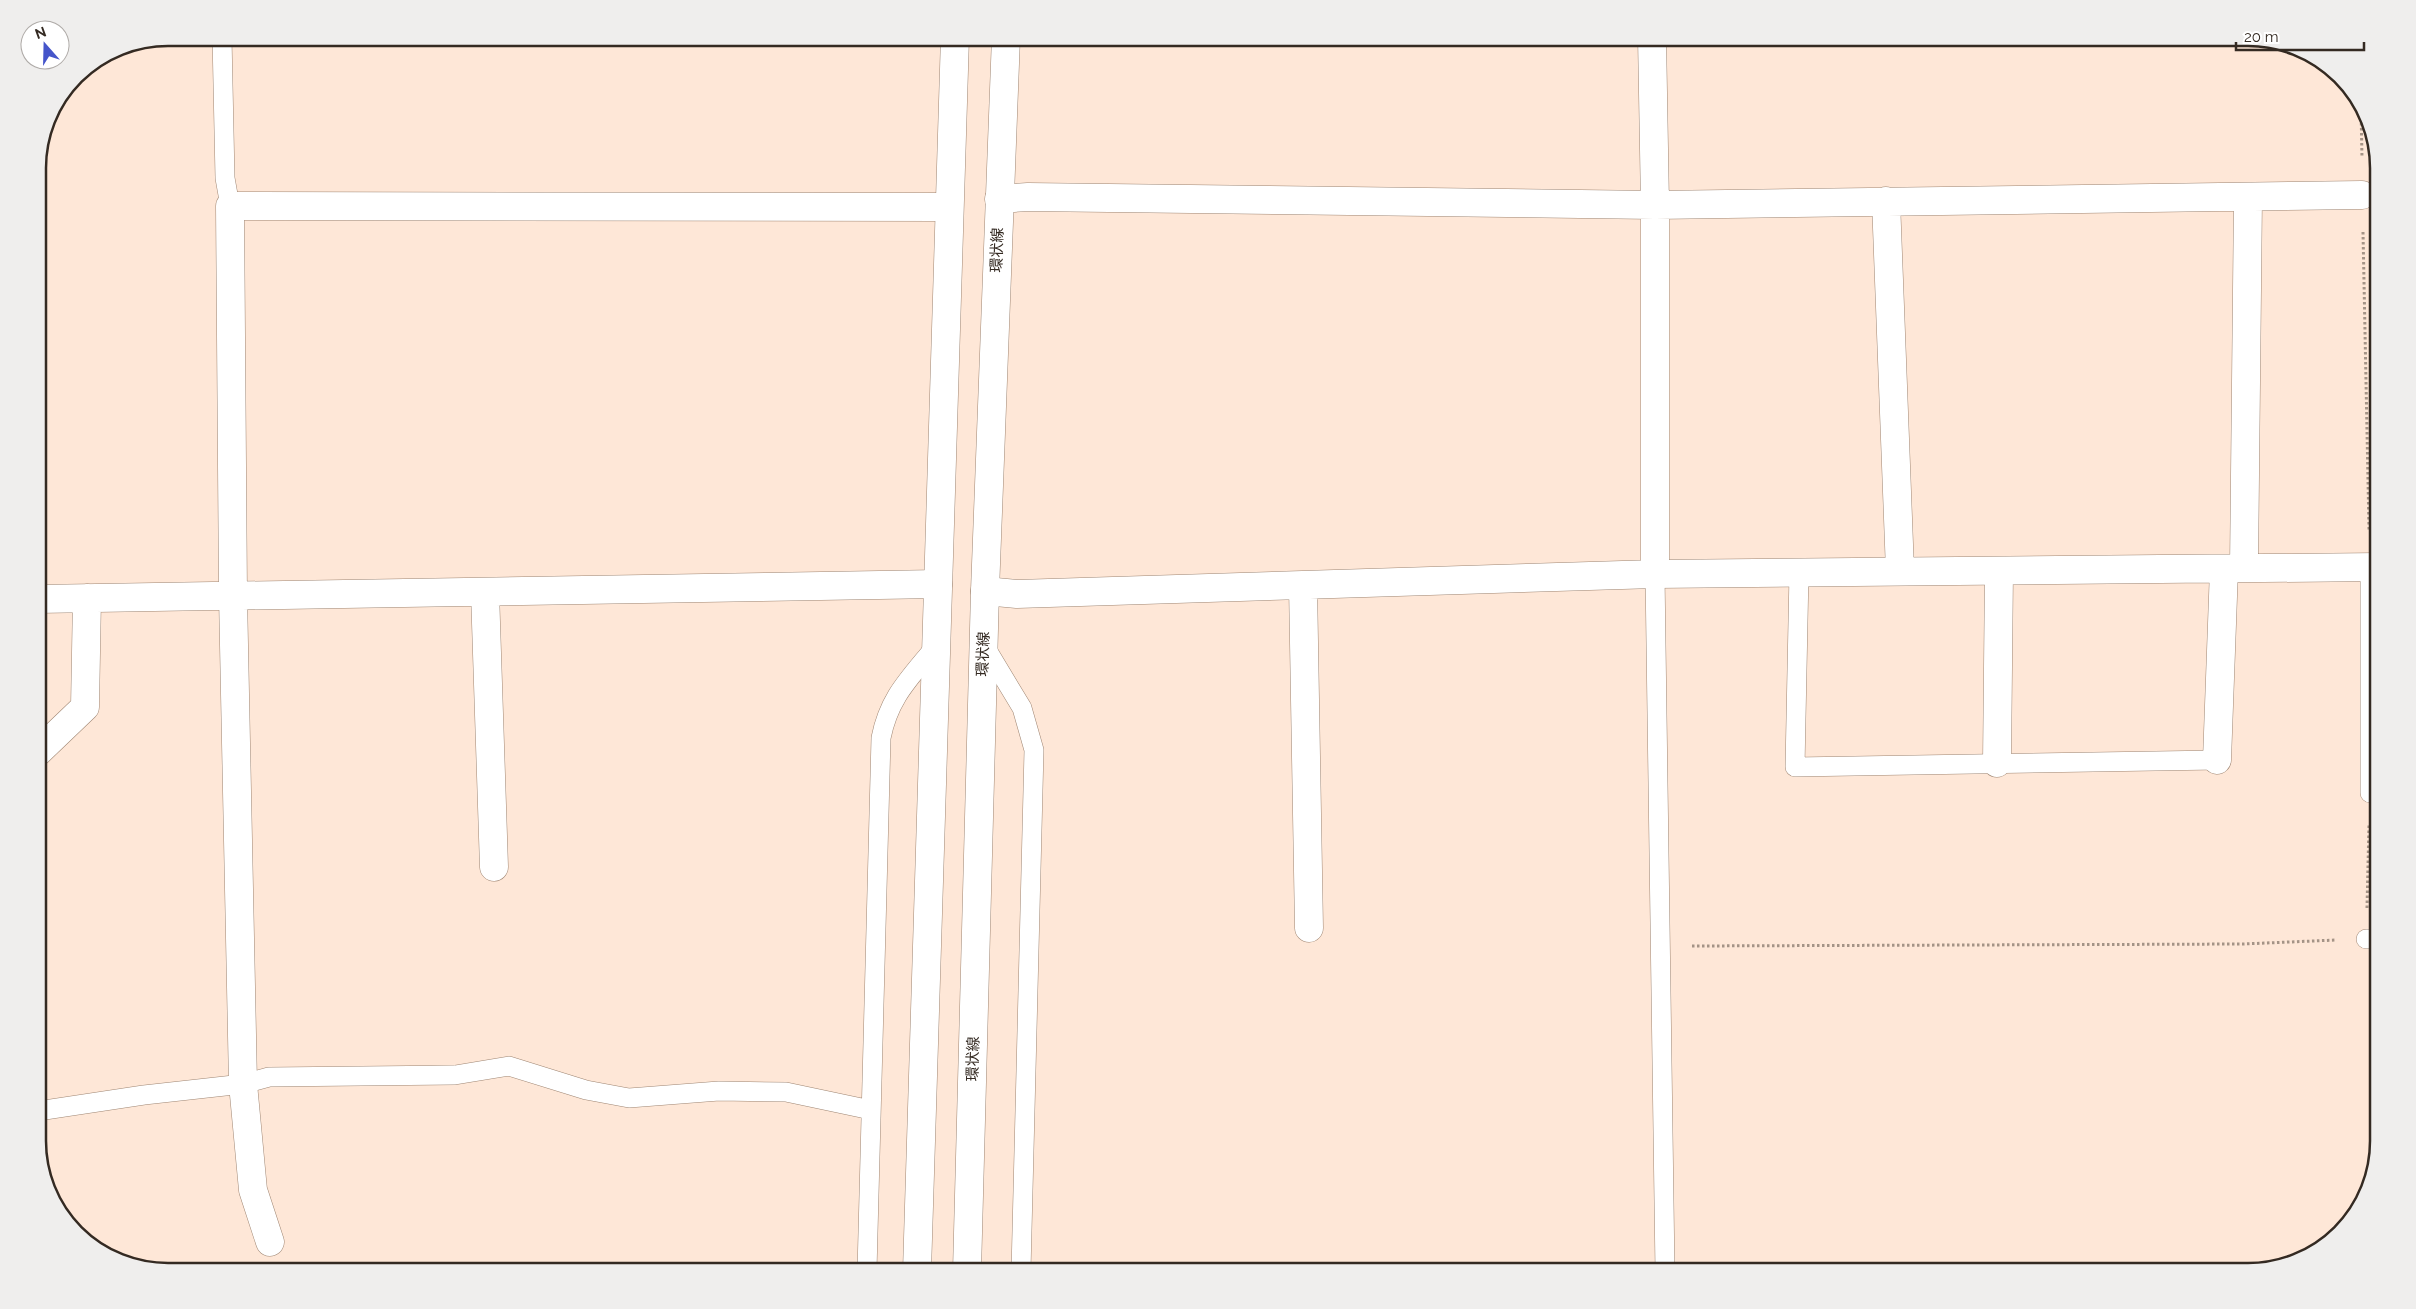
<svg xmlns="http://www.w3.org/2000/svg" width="2416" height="1309" font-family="Raleway,'Noto Sans JP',sans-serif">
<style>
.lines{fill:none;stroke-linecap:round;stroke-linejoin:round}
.stream{stroke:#737b3e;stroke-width:12}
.service-casing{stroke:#9f8673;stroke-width:20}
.minor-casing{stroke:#9f8673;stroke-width:29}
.tertiary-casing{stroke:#9f8673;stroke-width:29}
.path{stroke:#a49386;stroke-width:3;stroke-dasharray:2.5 2.5;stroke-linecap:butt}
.service{stroke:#fff;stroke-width:19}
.minor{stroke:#fff;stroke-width:28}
.tertiary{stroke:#fff;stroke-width:28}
.labels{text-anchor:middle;stroke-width:5;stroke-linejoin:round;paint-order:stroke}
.street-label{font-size:15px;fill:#342a22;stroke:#fff}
.rim{fill:none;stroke:#342a22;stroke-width:2.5}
</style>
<rect width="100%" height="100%" fill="#fee7d7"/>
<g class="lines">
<path class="stream" d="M2377 197H2378"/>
<defs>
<path id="service" d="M222 37 225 178 230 206
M2370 567V793H2378
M1799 573 1795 767 2217 760
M1655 574 1665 1271
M984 645 1022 708 1034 750 1021 1271
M2366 939H2378
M38 1111 144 1095 243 1084 269 1077 455 1075 509 1066 586 1090 629 1098 719 1091 786 1092 871 1110
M867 1271 881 738C889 697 910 678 935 647"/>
<path id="minor" d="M1652 37 1655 205V574
M999 199 1028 197 1655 205 2362 195
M1886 201 1900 571
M2244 568 2248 197
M1303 585 1309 928
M985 591 1017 594 1655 574 2378 567
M485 592 494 867
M38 599 938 584
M38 752 85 707 87 598
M2217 760 2224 569
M1997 763 1999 571
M270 1242 253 1190 243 1084 233 596 230 206 948 207"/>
<path id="tertiary" d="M917 1271 955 37
M967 1271 985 591 1006 37"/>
</defs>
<use href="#service" class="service-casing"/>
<use href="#minor" class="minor-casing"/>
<use href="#tertiary" class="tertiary-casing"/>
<path class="path" d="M2361 108 2362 158
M2363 232 2369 530
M2367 908 2369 824
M1692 946 2243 944 2336 940"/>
<use href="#service" class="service"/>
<use href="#minor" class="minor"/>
<use href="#tertiary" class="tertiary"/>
</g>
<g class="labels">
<g class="street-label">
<text transform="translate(997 250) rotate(-88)" y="5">環状線</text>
<text transform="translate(983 654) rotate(-88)" y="5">環状線</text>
<text transform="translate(973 1059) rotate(-89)" y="5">環状線</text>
</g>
</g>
<path d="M0 0H2416V1309H0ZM168 46H2248A122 122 0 0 1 2370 168V1141A122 122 0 0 1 2248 1263H168A122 122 0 0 1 46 1141V168A122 122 0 0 1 168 46Z" fill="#efeeed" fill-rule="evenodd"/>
<path class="rim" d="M168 46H2248A122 122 0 0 1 2370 168V1141A122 122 0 0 1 2248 1263H168A122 122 0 0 1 46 1141V168A122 122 0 0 1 168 46Z"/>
<g transform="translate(45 45) rotate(340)"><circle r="24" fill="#ffffff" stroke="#aeaaa7"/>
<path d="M0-4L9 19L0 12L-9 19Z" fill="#4555ca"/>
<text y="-8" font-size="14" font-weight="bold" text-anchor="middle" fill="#342a22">N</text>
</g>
<path d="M2236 42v8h128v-8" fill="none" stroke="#342a22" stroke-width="2.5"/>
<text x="2244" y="42" font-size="15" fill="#342a22" stroke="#ffffff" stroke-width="4" paint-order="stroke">20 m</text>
</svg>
